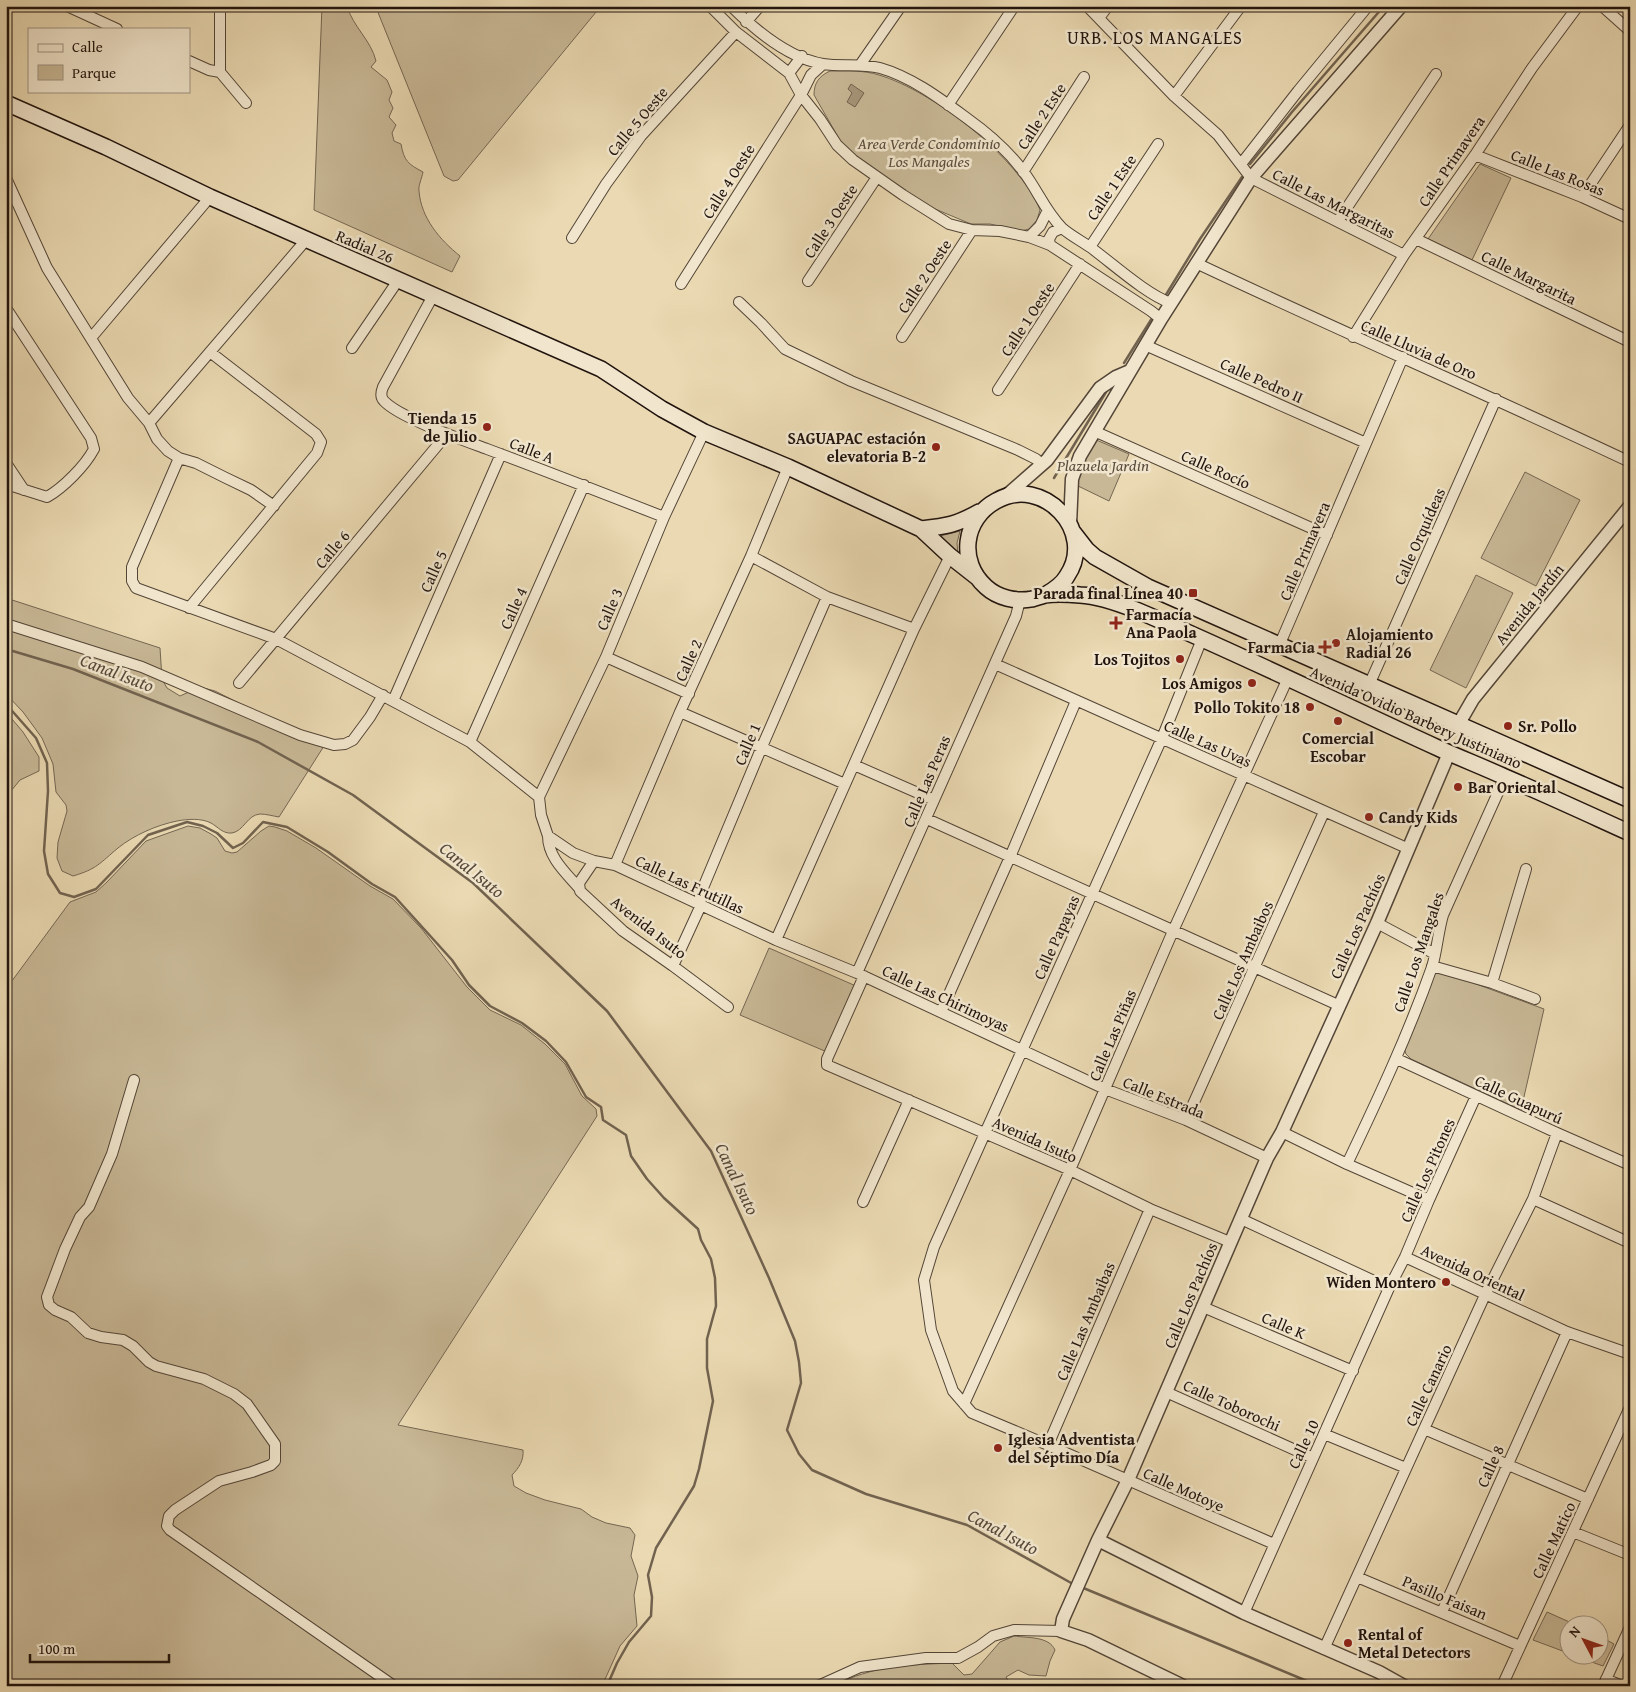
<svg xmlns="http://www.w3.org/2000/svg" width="1636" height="1692" font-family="'Gentium Book Plus',serif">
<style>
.green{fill:#c8b896;stroke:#746652}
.water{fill:#a6967a;stroke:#71624f}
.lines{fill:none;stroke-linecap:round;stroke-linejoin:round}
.stream{stroke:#71624f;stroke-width:2.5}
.minor-casing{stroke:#534537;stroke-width:12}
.tertiary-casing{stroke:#534537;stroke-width:15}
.secondary-casing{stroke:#21140e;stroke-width:18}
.minor{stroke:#f1e6cd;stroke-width:10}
.tertiary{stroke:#f1e6cd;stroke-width:12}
.secondary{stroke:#f1e6cd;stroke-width:15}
.poi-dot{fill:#8f2418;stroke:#f1e6cd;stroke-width:2}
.labels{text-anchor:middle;stroke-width:5;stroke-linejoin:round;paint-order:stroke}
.street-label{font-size:16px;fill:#21140e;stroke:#f1e6cd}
.park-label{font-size:16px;font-style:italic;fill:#5b4d3e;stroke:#f1e6cd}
.poi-label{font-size:16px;font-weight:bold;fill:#21140e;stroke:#f1e6cd;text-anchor:end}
.neighbourhood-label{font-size:18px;letter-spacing:1px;fill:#21140e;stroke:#f1e6cd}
.water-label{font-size:18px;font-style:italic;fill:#564839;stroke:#f1e6cd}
</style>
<rect width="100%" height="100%" fill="#ead9b2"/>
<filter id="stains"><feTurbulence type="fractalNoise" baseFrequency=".004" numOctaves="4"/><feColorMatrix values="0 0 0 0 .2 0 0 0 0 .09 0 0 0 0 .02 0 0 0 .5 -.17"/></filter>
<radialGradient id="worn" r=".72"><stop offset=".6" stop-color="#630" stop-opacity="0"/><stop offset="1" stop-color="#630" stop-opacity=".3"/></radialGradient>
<path class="green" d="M322 6H347C353 27 371 40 376 61L371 67 387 80 392 92 389 100 393 108 389 117 396 125 392 133 394 141 401 144C404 161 408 164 423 172 422 178 418 186 419 191 421 218 440 240 460 256L452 272 314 210Z
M377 6H601L458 180 453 181 444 176 377 10Z
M830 71C846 71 864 70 879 75 933 91 1019 158 1040 210L1037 220 1029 229 1021 231 990 224H971L928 206 858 159 841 142 814 95C814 83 819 76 830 71Z
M1480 164 1511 178 1472 260 1428 239Z
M1094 439 1129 454 1109 501 1076 485 1078 475Z
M1525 472 1580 500 1536 586 1481 558Z
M960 531 957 543 958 554 936 537Z
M1476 575 1513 593 1466 688 1430 670Z
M6 598 160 648 162 679 167 688 180 696 200 687 215 691 324 746 279 817C273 816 266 814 260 814 247 815 244 831 232 833 223 834 218 827 211 823 201 818 188 819 177 821 157 825 134 835 118 848 100 863 97 869 73 876L62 871 57 858 58 842 67 811 66 805 56 792 53 764 42 738 23 712 6 694Z
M6 712 23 732 39 757V771L20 780 6 797Z
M188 826 200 828 211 834 217 838 225 851 232 853 237 852 261 831 269 826 275 827 287 831 316 848 370 886 393 899 421 928 467 987 490 1010 521 1025 545 1044 565 1064 582 1096 596 1109 597 1116 398 1425 523 1450C524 1460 519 1468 512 1475L514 1486 526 1493 545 1500 581 1509 592 1517 606 1523 630 1528 635 1535 631 1556 638 1576 634 1595 637 1626 620 1646 602 1686H6V989L70 902 96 892 107 882 146 841Z
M769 948 856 986 827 1052 740 1015Z
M1441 971 1544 1009 1521 1110 1411 1059 1406 1054 1404 1048 1434 974Z
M1547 1612 1574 1624H1568V1653L1533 1640Z
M1014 1636C1027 1638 1049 1636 1055 1650L1050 1661 1046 1676 1029 1675 1018 1670 1006 1677 1011 1686H833C874 1665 908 1665 952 1663L964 1675 972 1674 1000 1642Z
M1599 1636 1614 1644 1603 1666 1572 1655 1598 1654Z"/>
<path class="water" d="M851 84 864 93 855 107 847 102 852 93 848 89Z"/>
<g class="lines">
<path class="stream" d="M1250 164 1292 112 1384 6
M1164 298 1200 239 1242 177
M1124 363 1154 315
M1054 478 1106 392
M6 649 73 669 258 742 353 795 473 883 607 1011 711 1151 769 1278 795 1341 799 1362 801 1383 787 1430 799 1454 812 1470 866 1494 967 1525 1073 1584
M6 704 36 738 47 763 48 791 44 851 48 874 60 893 74 897 96 889 148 835 187 822 203 826 217 833 233 848 243 843 263 822 287 827 328 852 372 884 395 897 452 960 469 985 490 1006 522 1023 546 1041 566 1062 586 1097 601 1107 603 1120 626 1135 631 1156 647 1179 664 1198 698 1229 701 1240 711 1259 715 1278 716 1306 707 1339V1368L713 1401 699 1469 694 1486 656 1548 648 1575 652 1597 651 1616 629 1642 617 1663 607 1686
M1081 1587 1319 1686"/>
<defs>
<path id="minor" d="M67 6 117 29
M220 6V72L246 103
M710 6 736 32 789 73 801 95 820 119 837 145 853 160 903 195 949 224 972 230 1000 231 1029 237 1050 245 1151 311 1161 319
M731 6C756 31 788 58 823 64 842 67 861 63 880 68 912 77 942 100 968 119 989 134 1008 151 1023 171 1037 189 1045 211 1062 228 1070 235 1081 241 1090 247 1112 263 1147 295 1171 303
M1087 6 1174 96 1218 135 1251 178 1404 255
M1602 6 1630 31
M1099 18 1108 6
M746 22 760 6
M189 61 209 70 220 72
M860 65 901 6
M789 73 802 56
M1174 96 1241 6
M948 105 1013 8
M1475 155 1582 197 1630 219
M1241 164 1298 91 1368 6
M1023 172 1084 77
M6 178 47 268 128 398 149 423 157 439 168 451 179 458 196 463 224 477 251 490 274 506
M1582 197 1630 125
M1338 221 1436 74
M1029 237 1040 226 1048 210
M572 238 606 184 641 136 736 32
M1416 239 1630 342
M1050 245 1049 239 1053 232 1062 228
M1090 247 1158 144
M1196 263C1340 331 1486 394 1630 462
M808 281 877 177
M681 284 801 95 811 75 823 64
M434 294 383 387C381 392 380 397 384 401 400 418 463 440 487 449 546 471 605 494 664 517
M739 302 761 323 785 349 851 381 1018 450 1036 459 1042 465
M6 308 91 438 94 449C85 466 63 488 47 497L6 484
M902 337 972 230
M1353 337 1404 255 1475 155 1532 68 1578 6
M91 338 210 197
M1145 345 1366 443
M352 348 399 279
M998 390 1080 264
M149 423 306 240
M1094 431 1327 535
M179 458 132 567V581L136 588 276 639 470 742 539 797
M6 463 24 490
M751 556 827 597 914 629
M189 608 317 453 321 442 316 434 210 352
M6 624 142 667 300 735 334 745 345 744 353 740 370 717 383 695
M1202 639 1162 738 934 1247 924 1280 931 1330 953 1391 972 1413 1048 1445 1274 1544
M1279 646 1403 357
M606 657 689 694
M995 664 1409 849
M239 683 447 434
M1369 685 1496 399
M393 701 501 454
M680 712 845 784
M470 742 584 485
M854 765 934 800
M539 797 541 815 548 836 573 853 594 861 615 865 776 940 857 973 1105 1089 1186 1120 1267 1158
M539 797 606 657 664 517 704 432
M927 819 1338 1005
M548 836C548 857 565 872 579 888
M594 861 579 883 580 891 623 931 673 966 728 1007
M615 865 680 712 751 556 788 467
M1377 923 1435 954
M776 940 914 629 950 556
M673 966 701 905 700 895 761 749 827 597
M1432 966 1492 983 1535 999
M857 973 1016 616 1020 600
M864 976 827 1059V1065L1070 1170 1150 1209 1230 1242
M1492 983 1526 869
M941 1012 1010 857 1076 701
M1397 1059 1557 1133 1630 1165
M134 1080 112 1154 89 1207 80 1217 65 1249 47 1297 49 1305 55 1310 71 1317 88 1333 101 1337 123 1340 133 1346 149 1362 156 1366 204 1379 234 1394 247 1404 275 1444V1461L271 1465 252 1472 219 1481 175 1510 169 1516 167 1526 170 1530 394 1686
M1186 1120 1324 812
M1282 1132 1347 1164 1429 1200
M1347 1164C1378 1099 1408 1035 1432 967 1437 951 1438 932 1443 915L1505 777
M1533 1199 1630 1243
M863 1202 909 1100
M1241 1219 1389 1288
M1405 1257 1567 1332 1630 1354
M1203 1307 1353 1371
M1166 1392 1313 1458
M964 1404 1070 1170 1173 931 1288 678
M1424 1429 1588 1499
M1324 1434 1406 1468
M1048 1445 1150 1209
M1573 1532 1630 1555
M1357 1577 1520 1646
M1442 1612 1567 1332
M1244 1613 1389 1288 1405 1257 1429 1200 1476 1096
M1324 1649 1485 1295 1533 1199 1557 1133
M1606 1679 1622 1686
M818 1686 860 1667 926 1658H958L978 1647 993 1636 1014 1630 1061 1631
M1502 1686 1630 1407
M1603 1686 1630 1627"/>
<path id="tertiary" d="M1006 496 1047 460 1100 388 1116 377 1130 371
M1070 525 1072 479 1080 456 1161 319 1251 178 1401 6
M1458 725 1473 699 1630 506
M1098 1540 1244 1613 1379 1672 1404 1686
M1183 1686 1088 1640 1061 1631 1063 1619 1098 1540 1128 1480 1267 1158 1282 1132 1377 923 1449 753"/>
<path id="secondary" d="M6 103 106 147 210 197 601 369 662 409 704 432 788 467 921 529 950 556 978 578
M921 529C947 526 956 525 979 512
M1073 532 1087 550 1095 557 1148 587 1630 800
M1045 595C1054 590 1062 585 1067 576 1097 532 1043 474 996 501 963 519 958 562 986 587 998 598 1016 602 1032 599 1036 598 1041 596 1045 595 1056 593 1069 594 1080 595 1099 596 1118 603 1136 610 1238 653 1337 702 1438 748 1460 758 1483 767 1505 777 1547 795 1588 814 1630 833"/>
</defs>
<use href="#minor" class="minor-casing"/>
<use href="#tertiary" class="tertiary-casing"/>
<use href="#secondary" class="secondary-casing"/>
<use href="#minor" class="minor"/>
<use href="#tertiary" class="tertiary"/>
<use href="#secondary" class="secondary"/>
</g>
<g class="poi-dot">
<circle cx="487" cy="427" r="5"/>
<circle cx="936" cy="447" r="5"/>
<rect x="1188" y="588" width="10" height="10" rx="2.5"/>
<path d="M1113.5 615.5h5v5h5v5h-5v5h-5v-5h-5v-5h5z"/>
<circle cx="1336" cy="643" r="5"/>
<path d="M1322.5 639.5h5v5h5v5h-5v5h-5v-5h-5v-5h5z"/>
<circle cx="1180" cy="659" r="5"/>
<circle cx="1252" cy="683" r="5"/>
<circle cx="1310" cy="707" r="5"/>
<circle cx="1338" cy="721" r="5"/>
<circle cx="1508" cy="726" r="5"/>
<circle cx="1458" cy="787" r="5"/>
<circle cx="1369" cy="817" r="5"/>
<circle cx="1446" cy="1282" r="5"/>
<circle cx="998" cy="1448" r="5"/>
<circle cx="1348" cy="1643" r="5"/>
</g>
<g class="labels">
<g class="street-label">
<text transform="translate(1041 116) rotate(-57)" y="6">Calle 2 Este</text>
<text transform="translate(637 121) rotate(-50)" y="6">Calle 5 Oeste</text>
<text transform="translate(1451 161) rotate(-56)" y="6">Calle Primavera</text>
<text transform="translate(1558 172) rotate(22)" y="6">Calle Las Rosas</text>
<text transform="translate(728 181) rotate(-58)" y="6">Calle 4 Oeste</text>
<text transform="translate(1111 187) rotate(-56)" y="6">Calle 1 Este</text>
<text transform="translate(1334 203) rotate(27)" y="6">Calle Las Margaritas</text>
<text transform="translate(830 221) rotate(-57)" y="6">Calle 3 Oeste</text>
<text transform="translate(365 246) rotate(23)" y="6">Radial 26</text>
<text transform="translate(924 276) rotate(-57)" y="6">Calle 2 Oeste</text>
<text transform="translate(1529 277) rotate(26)" y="6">Calle Margarita</text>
<text transform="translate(1027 319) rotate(-57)" y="6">Calle 1 Oeste</text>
<text transform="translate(1419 349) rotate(24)" y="6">Calle Lluvia de Oro</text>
<text transform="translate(1262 380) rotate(24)" y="6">Calle Pedro II</text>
<text transform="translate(532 450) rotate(21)" y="6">Calle A</text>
<text transform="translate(1216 469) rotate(24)" y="6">Calle Rocío</text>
<text transform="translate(1419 536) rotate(-66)" y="6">Calle Orquídeas</text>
<text transform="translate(332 549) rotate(-50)" y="6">Calle 6</text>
<text transform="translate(1304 551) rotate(-67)" y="6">Calle Primavera</text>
<text transform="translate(433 571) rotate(-66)" y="6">Calle 5</text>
<text transform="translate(1529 604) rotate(-51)" y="6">Avenida Jardín</text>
<text transform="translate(513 608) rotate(-66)" y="6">Calle 4</text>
<text transform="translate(609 609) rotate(-67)" y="6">Calle 3</text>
<text transform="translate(688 660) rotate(-66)" y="6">Calle 2</text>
<text transform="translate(1416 717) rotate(24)" y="6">Avenida Ovidio Barbery Justiniano</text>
<text transform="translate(1208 743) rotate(24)" y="6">Calle Las Uvas</text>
<text transform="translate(747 744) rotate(-67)" y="6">Calle 1</text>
<text transform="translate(926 781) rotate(-67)" y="6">Calle Las Peras</text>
<text transform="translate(690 884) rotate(25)" y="6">Calle Las Frutillas</text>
<text transform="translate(1357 926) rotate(-66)" y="6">Calle Los Pachíos</text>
<text transform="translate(649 927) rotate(38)" y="6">Avenida Isuto</text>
<text transform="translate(1056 937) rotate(-66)" y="6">Calle Papayas</text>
<text transform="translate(1418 952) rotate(-71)" y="6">Calle Los Mangales</text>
<text transform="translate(1242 960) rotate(-66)" y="6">Calle Los Ambaibos</text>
<text transform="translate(946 998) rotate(25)" y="6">Calle Las Chirimoyas</text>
<text transform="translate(1112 1035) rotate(-67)" y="6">Calle Las Piñas</text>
<text transform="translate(1164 1097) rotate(22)" y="6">Calle Estrada</text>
<text transform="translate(1519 1099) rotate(25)" y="6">Calle Guapurú</text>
<text transform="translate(1035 1139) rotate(24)" y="6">Avenida Isuto</text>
<text transform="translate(1427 1170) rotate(-66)" y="6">Calle Los Pitones</text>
<text transform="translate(1473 1272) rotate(25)" y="6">Avenida Oriental</text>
<text transform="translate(1190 1295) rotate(-67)" y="6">Calle Los Pachíos</text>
<text transform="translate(1085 1321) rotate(-67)" y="6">Calle Las Ambaibas</text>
<text transform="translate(1284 1325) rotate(23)" y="6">Calle K</text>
<text transform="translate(1428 1385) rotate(-65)" y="6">Calle Canario</text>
<text transform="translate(1232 1405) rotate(24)" y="6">Calle Toborochi</text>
<text transform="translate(1303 1444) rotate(-65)" y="6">Calle 10</text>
<text transform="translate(1490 1466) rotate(-66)" y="6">Calle 8</text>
<text transform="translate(1184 1489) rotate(24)" y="6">Calle Motoye</text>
<text transform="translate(1553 1540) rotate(-65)" y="6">Calle Matico</text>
<text transform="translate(1445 1597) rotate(23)" y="6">Pasillo Faisan</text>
</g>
<g class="park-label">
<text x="929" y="149">Area Verde Condominio<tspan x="929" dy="18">Los Mangales</tspan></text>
<text x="1103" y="471">Plazuela Jardin</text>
</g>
<g class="poi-label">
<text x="477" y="424">Tienda 15<tspan x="477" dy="18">de Julio</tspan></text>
<text x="926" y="444">SAGUAPAC estación<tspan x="926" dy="18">elevatoria B-2</tspan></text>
<text x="1183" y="599">Parada final Línea 40</text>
<text x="1126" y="620" text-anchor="start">Farmacía<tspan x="1126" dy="18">Ana Paola</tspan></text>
<text x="1346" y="640" text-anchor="start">Alojamiento<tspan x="1346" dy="18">Radial 26</tspan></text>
<text x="1315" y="653">FarmaCia</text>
<text x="1170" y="665">Los Tojitos</text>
<text x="1242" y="689">Los Amigos</text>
<text x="1300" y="713">Pollo Tokito 18</text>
<text x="1518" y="732" text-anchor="start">Sr. Pollo</text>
<text x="1338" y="744" text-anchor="middle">Comercial<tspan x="1338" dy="18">Escobar</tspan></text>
<text x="1468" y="793" text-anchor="start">Bar Oriental</text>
<text x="1379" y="823" text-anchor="start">Candy Kids</text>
<text x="1436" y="1288">Widen Montero</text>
<text x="1008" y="1445" text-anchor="start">Iglesia Adventista<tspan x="1008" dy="18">del Séptimo Día</tspan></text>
<text x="1358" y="1640" text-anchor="start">Rental of<tspan x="1358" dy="18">Metal Detectors</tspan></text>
</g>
<g class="neighbourhood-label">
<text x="1155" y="44">URB. LOS MANGALES</text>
</g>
<g class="water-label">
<text transform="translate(117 673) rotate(21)" y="6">Canal Isuto</text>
<text transform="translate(472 870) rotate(39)" y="6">Canal Isuto</text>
<text transform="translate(737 1179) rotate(64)" y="6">Canal Isuto</text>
<text transform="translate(1003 1532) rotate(28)" y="6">Canal Isuto</text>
</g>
</g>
<rect width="1636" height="1692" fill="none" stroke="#ead9b2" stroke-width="25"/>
<rect x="8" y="8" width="1621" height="1677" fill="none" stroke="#21140e" stroke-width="2.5"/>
<rect x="12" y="12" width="1611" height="1667" fill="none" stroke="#21140e"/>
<rect x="28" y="28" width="162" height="65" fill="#f1e6cd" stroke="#9e9281"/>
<rect x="38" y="44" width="25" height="8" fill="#f1e6cd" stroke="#9e9281"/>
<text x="72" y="52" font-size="15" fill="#21140e">Calle</text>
<rect x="38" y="65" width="25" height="15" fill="#c8b896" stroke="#9e9281"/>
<text x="72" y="78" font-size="15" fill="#21140e">Parque</text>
<g transform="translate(1584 1640) rotate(311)"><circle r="24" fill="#f1e6cd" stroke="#9e9281"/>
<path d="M0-4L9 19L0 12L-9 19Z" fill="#8f2418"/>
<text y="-8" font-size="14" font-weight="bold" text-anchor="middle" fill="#21140e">N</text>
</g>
<path d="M30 1654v8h139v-8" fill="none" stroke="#21140e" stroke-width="2.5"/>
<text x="38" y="1654" font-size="15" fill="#21140e" stroke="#f1e6cd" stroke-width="4" paint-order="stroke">100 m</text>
<rect width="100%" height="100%" filter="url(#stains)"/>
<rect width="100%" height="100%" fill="url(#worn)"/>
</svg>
